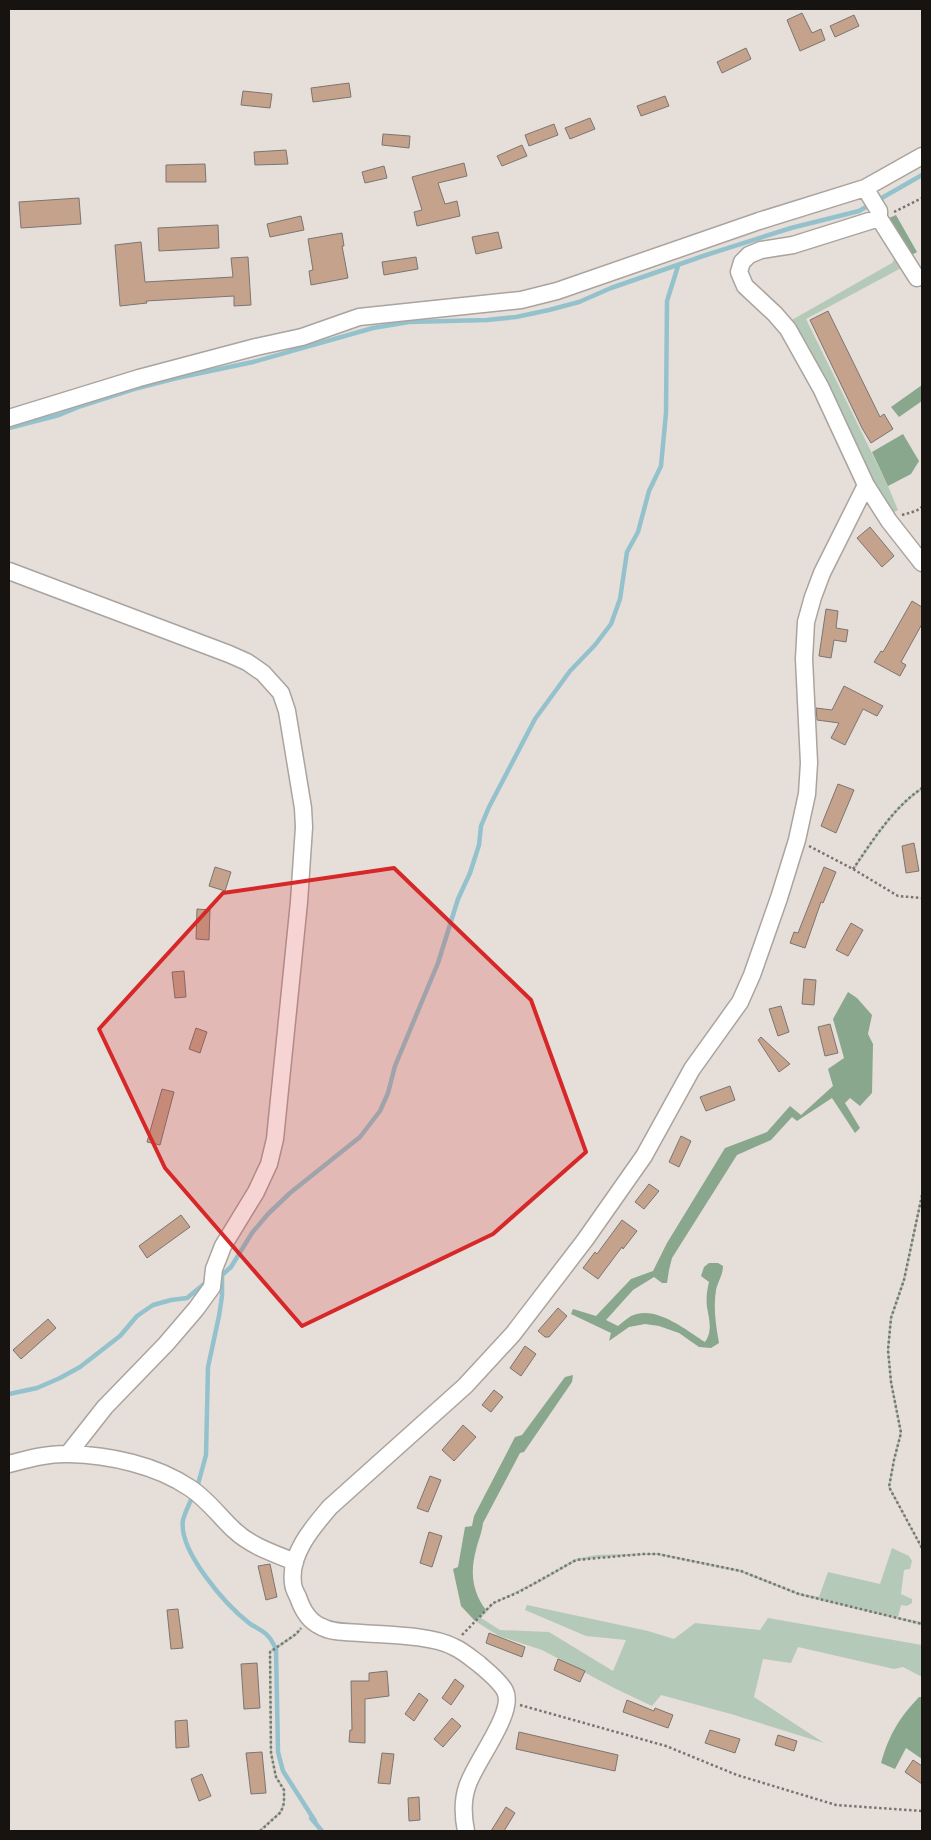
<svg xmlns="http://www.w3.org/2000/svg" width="931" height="1840" font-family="Arial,sans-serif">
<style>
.green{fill:#b5c9b8}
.forest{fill:#88a78d}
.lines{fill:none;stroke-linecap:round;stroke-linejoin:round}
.stream{stroke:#94c2cc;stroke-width:4.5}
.building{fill:#c4a28c;stroke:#7c7570}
.minor-casing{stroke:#aaa39e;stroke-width:19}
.path{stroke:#7a7471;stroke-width:2.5;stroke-dasharray:2.5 2.5;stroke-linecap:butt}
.minor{stroke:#fff;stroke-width:16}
.marked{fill:#d62828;fill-opacity:0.2;stroke:#d62828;stroke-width:4;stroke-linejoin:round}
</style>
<rect width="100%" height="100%" fill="#e6ded9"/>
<path class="green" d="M897 254 905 266 806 319 888 486 898 510 891 514 871 482 790 321 892 263Z
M922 787V790C894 809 874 841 855 869L853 868C873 839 892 807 922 787Z
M922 1191V1200L905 1280 892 1318 889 1350 892 1382 902 1432 895 1460 890 1487 922 1547V1550L888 1487 893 1460 900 1432 890 1382 887 1350 890 1317 903 1279Z
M892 1548 909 1556 912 1561 910 1569 904 1570 901 1594 912 1599V1603L907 1606 901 1605 898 1617 922 1622V1625L798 1595 740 1572 658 1555H643L597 1558 576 1561 542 1581 494 1604 481 1618 500 1630 549 1632 613 1671 626 1640 586 1636 525 1610 527 1605 648 1631 674 1639 695 1623 760 1630 768 1618 922 1645V1677L903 1667 894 1669 798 1647 791 1663 763 1659 754 1697 824 1743 731 1714 661 1695 652 1706 614 1688 542 1650 499 1636 475 1621 493 1603 541 1579 575 1559 596 1555 658 1553 741 1570 799 1593 819 1597 828 1572 880 1584Z
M300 1628 302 1629 297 1635 271 1653 272 1752 277 1777 285 1789V1803L282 1812 261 1831H258L280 1811 283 1802V1790L275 1777 270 1753 269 1651 296 1633Z"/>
<path class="forest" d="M896 215 917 252 910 256 889 218Z
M922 385V401L899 417 891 407Z
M903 434 919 461 911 474 888 486 872 452Z
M848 992 857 998 872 1015 868 1034 873 1044 872 1093 860 1106 850 1098 845 1103 860 1128 855 1133 832 1098 797 1121 792 1117 771 1140 737 1155 672 1258 669 1270 667 1283H662L654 1277 633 1290 606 1320 618 1326C622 1323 626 1319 631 1316 655 1304 686 1330 705 1342 713 1331 709 1319 707 1307 706 1298 707 1290 709 1282L701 1276 704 1267 709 1263H718L723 1266C723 1275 718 1281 716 1290 713 1308 716 1326 719 1343L711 1348 699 1347 679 1333 659 1326 645 1324 629 1327 609 1341 611 1333 571 1314 573 1309 596 1316 631 1279 653 1271 667 1243 725 1148 767 1132 790 1106 801 1115 833 1086 828 1069 844 1058 833 1019Z
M573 1375 572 1382 524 1452 520 1453 483 1523C482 1533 478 1541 476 1550 470 1572 472 1592 486 1610L475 1621 461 1606 453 1569 458 1567 465 1527 472 1526 474 1516 515 1437 522 1435 565 1377Z
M919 1697H922V1759L906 1748 895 1769 881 1763C889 1735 899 1718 919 1697Z"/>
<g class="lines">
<path class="stream" d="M9 428 59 415 81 406 134 389 177 378 253 362 373 328 409 322 487 320 516 317 549 310 579 302 611 288 703 256 791 228 859 211 922 175
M216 1277 222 1275 231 1267 252 1233 268 1214 290 1193 360 1137 380 1111 388 1093 395 1066 438 963 458 899 470 873 479 845 481 826 489 807 535 719 570 671 595 645 611 624 620 599 627 552 638 532 649 491 661 466 666 413 667 301 678 266
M9 1394 37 1388 60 1378 80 1367 120 1336 137 1316 153 1305 171 1300 187 1298 209 1280
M197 1488 206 1455 208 1367 219 1316 222 1296V1275
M193 1495C190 1503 185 1512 183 1520 178 1551 226 1605 249 1623 254 1627 263 1630 268 1636 271 1639 274 1645 276 1649L278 1752 283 1771 315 1821 311 1818 322 1831"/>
</g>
<path class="building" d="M802 13 812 33 821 29 825 40 800 51 787 20Z
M854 15 859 26 835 37 830 26Z
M746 48 751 59 722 73 717 62Z
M349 83 351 97 313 102 311 88Z
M243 91 272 94 270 108 241 105Z
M665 96 669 106 641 116 637 106Z
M590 118 595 129 570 139 565 128Z
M554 124 558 135 529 146 525 135Z
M383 134 410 136 409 148 382 145Z
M522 145 527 156 502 166 497 156Z
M286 150 288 164 255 165 254 152Z
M464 163 467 176 438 183 445 204 457 201 460 216 417 226 414 212 422 210 412 177Z
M205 164 206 182H166V165Z
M384 166 387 178 365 183 362 172Z
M79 198 81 224 21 228 19 202Z
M301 216 304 230 270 237 267 224Z
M218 225 219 248 159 251 158 228Z
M498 232 502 248 476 254 472 237Z
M342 233 344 246H342L348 278 311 285 309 271 313 270 308 239Z
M141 242 145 282 233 277 231 258 248 257 251 305 234 306V296L146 301 147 303 120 306 115 245Z
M416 257 418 269 384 275 382 262Z
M828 311 880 417 884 414 893 429 871 443 862 428 810 320Z
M870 527 894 556 882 567 857 538Z
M912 601 922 607V624L901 662 906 665 900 676 874 662 881 651 883 652Z
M826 609 838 611 836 628 848 630 846 642 834 640 831 658 819 656Z
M844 686 883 706 877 716 863 709 845 745 831 738 839 723 817 720 816 708 832 710Z
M838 784 854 790 836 833 821 826Z
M914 843 919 871 906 873 902 846Z
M215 867 231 872 225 891 209 886Z
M824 867 836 872 823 903 821 902 805 948 790 943 794 932 798 933Z
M197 909 210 910 209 940 196 939Z
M851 923 863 930 848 956 836 950Z
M184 971 186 997 175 998 172 972Z
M804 979 816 980 814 1005 802 1004Z
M781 1006 789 1032 778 1036 769 1009Z
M830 1024 838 1053 825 1056 818 1027Z
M196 1028 207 1032 200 1053 189 1049Z
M761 1037 790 1064 779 1072 758 1040Z
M730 1086 735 1100 706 1111 700 1097Z
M162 1089 174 1092 160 1145 147 1142Z
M681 1136 691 1141 679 1167 669 1162Z
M649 1184 659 1191 644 1209 635 1202Z
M181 1215 190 1227 147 1258 139 1246Z
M622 1220 637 1231 623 1249 622 1247 598 1279 583 1268 595 1252 597 1254Z
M558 1308 567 1316 549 1337H545L538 1331Z
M48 1319 56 1328 21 1359 13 1350Z
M525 1346 536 1354 521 1376 510 1368Z
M494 1390 503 1397 491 1412 482 1405Z
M463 1425 476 1437 454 1461 442 1450Z
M430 1476 441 1480 428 1512 417 1508Z
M429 1532 442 1536 432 1567 420 1563Z
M270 1564 277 1597 266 1600 258 1566Z
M178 1609 183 1648 171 1649 167 1610Z
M489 1633 525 1647 522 1657 486 1643Z
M558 1659 585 1671 580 1682 554 1670Z
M257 1663 260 1708 244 1709 241 1664Z
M387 1671 389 1696 365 1699V1743L349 1742 350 1730H352L351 1681H369V1673Z
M455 1679 464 1686 451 1705 442 1698Z
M419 1693 428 1700 414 1721 405 1714Z
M627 1700 654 1711 655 1708 673 1715 668 1728 623 1712Z
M452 1718 461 1726 443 1747 434 1739Z
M187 1720 189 1747 176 1748 175 1721Z
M710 1730 740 1739 735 1753 705 1743Z
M519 1732 618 1755 615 1771 516 1749Z
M778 1735 797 1741 794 1751 775 1745Z
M262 1752 266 1793 251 1794 246 1753Z
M382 1753 394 1754 390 1784 378 1783Z
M913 1760 922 1766V1784L905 1772Z
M202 1774 211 1796 199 1801 191 1779Z
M419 1797 420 1820 409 1821 408 1798Z
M506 1807 515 1813 504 1831H491Z"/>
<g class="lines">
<defs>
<path id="minor" d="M865 188 879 211V218L793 245 761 250 749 255 742 262 739 272 745 286 775 314 788 329 821 388 866 485 889 521 922 563
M879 218 917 278
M9 418 139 378 256 347 302 337 359 317 521 300 557 291 759 221 865 188 922 156
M9 571 229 654 247 662 263 673 281 693 287 711 303 808 304 827 299 902 275 1139 269 1164 256 1192 223 1246 214 1269 212 1287 196 1309 166 1344 105 1407 68 1454
M9 1464C28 1459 49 1453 69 1454 109 1455 156 1465 190 1488 207 1499 219 1516 234 1530 251 1546 273 1553 295 1562
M466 1831C463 1816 462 1802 467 1787 474 1763 516 1712 505 1691 500 1681 487 1671 479 1664 471 1658 463 1651 454 1647 432 1635 387 1635 361 1633 348 1632 332 1633 320 1626 309 1621 302 1609 298 1597 296 1593 293 1588 293 1583 289 1554 313 1527 330 1507L465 1386 513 1334 585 1240 644 1156 692 1069 740 1002 752 975 779 898 797 840 807 794 809 763 804 659 806 622 813 597 822 573 866 485"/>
</defs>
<use href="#minor" class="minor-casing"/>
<path class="path" d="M894 212 922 198
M902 515 916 511 922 507
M809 846 853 869 898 896 922 898
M853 869C873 840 893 808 922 788
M922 1195 904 1280 891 1318 888 1350 891 1382 901 1433 894 1460 889 1487 922 1548
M462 1635 493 1603 519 1592 576 1560 643 1554H658L741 1571 799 1594 922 1624
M520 1705 666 1746 737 1775 836 1805 922 1811
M260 1831 281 1812 284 1803V1790L276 1777 271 1753 270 1652 296 1634 301 1628"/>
<use href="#minor" class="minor"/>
</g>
<path class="marked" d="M394 868 531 1000 586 1152 493 1234 302 1326 165 1168 99 1029 223 893Z"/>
<rect width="931" height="1840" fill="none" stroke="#161311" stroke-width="20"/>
</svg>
